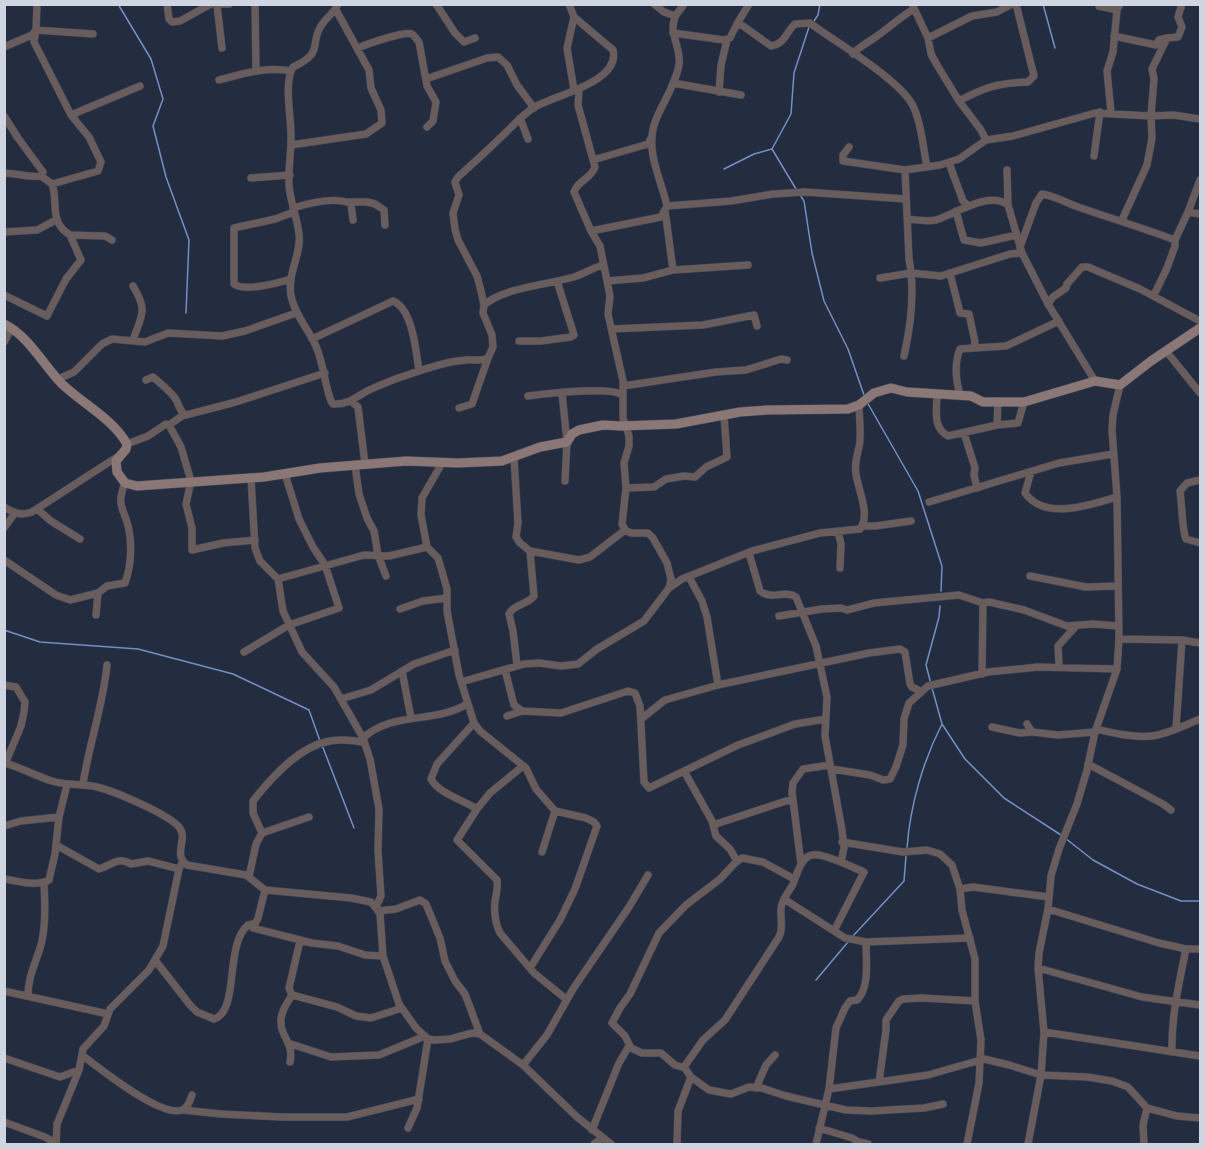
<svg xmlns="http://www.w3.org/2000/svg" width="1205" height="1149" font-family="Arial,sans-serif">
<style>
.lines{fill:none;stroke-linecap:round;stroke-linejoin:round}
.stream{stroke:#748fc4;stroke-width:1.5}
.street-casing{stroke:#404759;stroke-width:8}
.secondary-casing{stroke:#404759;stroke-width:10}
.street{stroke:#695c5c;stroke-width:7}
.secondary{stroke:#8b7776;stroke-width:9}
</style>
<rect width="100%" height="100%" fill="#242c3f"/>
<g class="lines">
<path class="stream" d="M118 4 151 59 163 99 153 126 166 177 189 240 186 313
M1043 4 1055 48
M814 21 818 15 820 4
M772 149 796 189
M724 169 754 154 772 149 791 114 794 73 809 27
M800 195 804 201 812 253 824 301 848 349 864 395
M867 402 918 491 942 566 941 591
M4 630 40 642 138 649 233 674 309 710 320 741
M931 684 926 665 939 617 940 606
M932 688 942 724 965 759 1004 798 1061 835
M322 745 354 828
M1065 838 1093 860 1137 884 1181 901H1200
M907 848C910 806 923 761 942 724
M853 936 904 881 906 856
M816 980 848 942"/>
<defs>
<path id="street" d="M167 4 169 19 172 22 180 21 211 4
M215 4H229
M255 4 256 71
M338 4C335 12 328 16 323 23 307 44 327 51 293 67 283 84 292 119 291 139 291 154 288 170 289 185 290 201 297 217 299 234 302 253 287 273 291 296 295 315 307 327 315 344 324 363 324 383 331 401L333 404C348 405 356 397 367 391 377 386 388 382 398 378 420 371 442 362 466 360 473 359 482 362 488 358L493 347 492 335 483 313 484 305 481 291 477 276 458 240 455 229 453 213 459 195 455 182 458 177C472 164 486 152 499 139 510 129 520 117 533 108 553 95 621 83 613 50L574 17 569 4
M436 4 455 33 464 42 475 38
M654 4 664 12 675 16
M912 4 928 38 931 54 937 65 959 101 981 130 986 140
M217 5 222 48
M1099 6 1117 10 1120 4
M574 17 567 48 574 90
M737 24 749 4
M673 33 724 40 730 38 737 24 743 26 771 46C785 44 786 32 795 24L810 23C835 42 903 81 914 108 922 126 923 148 927 167
M1114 36 1156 45 1159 40 1167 38
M928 38 972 16 997 12 1012 4
M4 47 32 35 36 30 37 4
M358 48C367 44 404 31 412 34 414 35 417 40 419 42L427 86 436 102 433 121 427 127
M853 54C861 45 868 43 877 36 890 27 900 17 914 9
M426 79 487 58 498 57 507 65 517 85 534 108
M219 80C242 74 267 66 291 71
M673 83 741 95
M719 92 721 65 727 40
M959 101C985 87 998 83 1028 82L1034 76 1016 4
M1111 112 1107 71 1113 52 1117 10
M71 115 140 86
M4 116 18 138 43 172 41 176
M520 118 528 139
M291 145 366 134 382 123 381 110 371 88 369 70 336 10
M849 147 843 155V161L905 170 940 165 959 159 986 140 1013 136 1095 113 1151 116 1173 115 1200 119
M1094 156 1100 112
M593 160 641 146 648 144 651 138
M949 163 963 201 969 206
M1007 170 1008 205 1022 253 1048 304 1095 381
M4 173C15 173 32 178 41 176L52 184C59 204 48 221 70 235L105 236 112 240
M251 178 290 175
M52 184 98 171 101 162 89 137 71 115 34 42 36 30 93 34
M348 202H367L375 204 384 210 385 225
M667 206C661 179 646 153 654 125 661 104 675 87 679 65 682 49 667 31 676 15 678 12 682 8 684 4
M293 208C309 203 336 196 351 204L353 220
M665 210 673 270
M956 211 964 240 981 243 1016 235
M1188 212 1200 214
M908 219C917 220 927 222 936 220 955 214 990 190 1008 205
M1122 220 1147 165 1152 138 1151 116 1154 79 1152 69 1167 38 1178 37 1182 27 1178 17 1182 4
M591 231 661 217 667 206 731 201 773 194 805 192 906 199
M4 232 37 230 56 220
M1020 247 1036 203 1042 194C1056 196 1068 204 1081 208 1113 219 1143 228 1175 240
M950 273 960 313 969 314 975 342 974 348 960 349C954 364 956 381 960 395
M880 278 911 273 941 276 1010 254 1022 253
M291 279C278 283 244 292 234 284V228L275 219 294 212
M607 281 643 278 673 270 748 265
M133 286C148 311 142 314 133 340
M4 295 47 316 66 279 81 260 70 235
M1154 295 1167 268 1175 246V240L1188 212 1200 180
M1048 304 1053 297 1066 288 1067 284 1082 267H1088L1140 289 1200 321
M484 305C505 287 547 285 574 277 583 274 591 269 600 266L603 267
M612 329 703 325 754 315 757 326
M312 339 393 301C413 309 416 352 419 371
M519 341H541L571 337 574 335 557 281
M4 342 12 328
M974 348 1006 346 1059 321
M1166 351 1200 393
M904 356C911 325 915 290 909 259L905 170
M58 379 74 372 102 344 112 339 145 342 168 333 222 336 245 331 296 313
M146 380 153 377C161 384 169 390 175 398 179 404 179 410 185 415
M623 386 716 372 746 370 781 359 787 360
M562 393 567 442 565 481
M937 395C937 410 932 427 948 436L997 425 1018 423 1024 402
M528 396C544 394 611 386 622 395
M351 401 358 407 365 464
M459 408 472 404 488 358
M169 425 181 447 191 481 186 504 192 528V550L223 543 255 540
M997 425 998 401
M964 433 975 468 974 475 977 488
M127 444 148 436 166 424 169 425 182 416 236 402 325 373
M514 458 518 523 516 537 520 543 530 551 534 596C527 605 514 604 509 614L513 631 517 665
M442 463 422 498 421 515 427 547 438 558 447 589V611L459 675 474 723 480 731 526 768 536 789 555 811 586 818 594 822 597 826 575 889 560 920 530 968
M355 465 359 494 367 518 374 531 378 555 386 576
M1031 472 1025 493C1045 521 1090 505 1117 497
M251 478 255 548 260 561 278 579 283 611 302 652 334 687 363 738
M1200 480 1187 483 1180 491C1182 504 1182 530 1186 539L1200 543
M626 488 654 487 666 479 684 476 695 477 706 467 727 457 724 415
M929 502 1059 463 1113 454
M4 507C14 513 21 516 32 512L117 457
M37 509 51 521 80 539
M863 526H875L911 521
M4 528 15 513
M838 531 841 544 840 568
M530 551 579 560 590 557 625 530
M749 553 760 591C772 601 785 589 796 597L816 646 827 697 825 736 842 830 844 848 841 862C809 850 805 850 793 884 789 892 781 900 781 909 780 920 784 927 779 937L725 1020 703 1040 684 1067 691 1077 709 1090 731 1094 749 1087 762 1088 786 1096 846 1110 871 1111 924 1108 943 1104
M4 560 56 595 70 600 98 593
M1030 576 1086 587 1117 586
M689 577 702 601 707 617 718 685
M278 579 364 555 389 556 427 547
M669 588 682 579 752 551 820 533 860 529C871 515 858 490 856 474 854 465 857 456 859 447 862 434 859 418 859 405
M400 609 423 601 447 598
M96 615 98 593 107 586 125 583C131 567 132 546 129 530 125 508 115 508 125 483
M779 616 822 609 841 608 847 610 874 603 959 595 983 603 989 602 1024 610 1067 626 1093 624 1118 626
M1119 639 1182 640 1200 643
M244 652 289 625 339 608 325 565 313 547 299 519 285 474
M1059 666 1058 646 1076 626
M505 670 514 705 522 711 561 713 628 691 635 693 640 706 644 782 649 788 738 745 795 724 826 719
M402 671 411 718
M982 674 983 603
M461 682 524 664 539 663 561 666 578 664 597 649 644 621 669 588 671 579 667 563 653 538 648 533H631L625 530 622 524 626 488 624 463 629 446V436L623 418V381L608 314 610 296 600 246 591 231 574 192C577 181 592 178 595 167L578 105 579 90
M4 685 16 687 25 702 24 712 21 726 5 764
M341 699 371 690 414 664 455 650
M507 716 522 711
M641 719 665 700 718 685 869 653 900 649 905 652 910 684 912 687 920 691
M474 723 437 764 431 779C438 793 463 800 477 809
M1027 724 1032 732 1058 735 1095 732
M992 727 1020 733 1032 732
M1096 729C1113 733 1134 738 1152 736 1169 734 1185 725 1200 719
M1176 729 1182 640
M4 763C21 767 35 776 52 781 67 786 82 783 97 787 114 791 168 814 179 827 189 839 172 854 187 865L246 875 265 890 351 898 371 902 380 913 383 956 399 1004 416 1028 428 1039 435 1040 450 1039 472 1033 480 1034 523 1065 577 1117 611 1144
M1088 764 1163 804 1171 810
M523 766 490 793 477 809 457 840 497 880C498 887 497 890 496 896 493 907 495 923 500 933L534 973 566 999
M832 769 870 775 883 780 890 779 896 767 903 745 904 719 909 703 928 686 988 672 1038 667 1117 669
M684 771 712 821 716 836 730 849 737 861
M83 784C89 744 103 706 107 665
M713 825 786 801 793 800
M4 826 21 821 59 817
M262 833 253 813V801C271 778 299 746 330 741 341 739 351 740 362 742
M842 842 903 852 927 850 940 854 952 865 960 889 962 910 975 959V1001L981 1040 979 1083 967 1144
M56 845 99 869C112 865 118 856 131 864L148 861 179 869
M542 852 555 811
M801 864 792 792 793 783 803 769 830 765
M249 877 256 844 262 833 309 817
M4 879C18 881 37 887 49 880L55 854 59 817 67 785
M960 889 973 887 1049 897
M784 899 845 938 866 942 970 938
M376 907 381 896 378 851 379 809 370 759 363 738C392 711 434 724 467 704
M1048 909 1159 943 1186 949H1200
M378 911 396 909 420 900 426 904 440 938 445 961 455 981 465 994 480 1034
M253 928 258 918 265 890
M834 931 864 872 841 862
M155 960 190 1005 197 1012 214 1019C240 1011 224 945 248 925L253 924V928L312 943 338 946 365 955 383 956
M1038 968 1142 997 1200 1005
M4 991 108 1014
M28 995C28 977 36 962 41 945 46 925 45 903 44 883
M292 995 337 1007 356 1016 371 1018 402 1008
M1044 1032 1200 1056
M288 1043 331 1057 379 1055 425 1036
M1172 1052C1171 1018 1179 983 1186 949
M82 1055C99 1068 161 1118 182 1110 188 1108 190 1100 192 1095
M4 1058 60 1077 79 1070
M290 1062C294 1043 281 1037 281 1023 280 1013 287 1003 292 995L289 988 300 941
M523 1065 547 1035 573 989 629 907 648 875
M685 1068 675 1065 661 1053H642L631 1048 625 1036 612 1023 620 1008 630 994 659 933 686 905 720 879 735 863 742 858 763 862 794 879
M879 1082 886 1030V1020L899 1001 903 999 922 998 975 1001
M756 1088 766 1065 775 1055
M829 1089 836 1028 845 1008 850 1001 857 1000C870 988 866 959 866 942
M183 1110 221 1114 282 1117H347L419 1099
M4 1122 45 1137 57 1144
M408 1128 417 1108 428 1039
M819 1128 852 1138 859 1142 860 1144
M592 1130 619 1063 629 1046
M859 1142 868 1144
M56 1144 57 1124 79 1070 83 1049 104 1026 110 1009 149 970 163 946 179 869 183 861
M594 1144 602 1138
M677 1144 678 1111 691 1077
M816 1144 829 1089 928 1075 984 1059 1009 1065 1041 1075 1087 1077 1112 1081 1128 1087 1147 1108 1177 1116 1200 1118
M1028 1144 1041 1075 1044 1032 1038 968 1039 953 1048 909 1051 876 1059 849 1077 804 1087 770 1095 732 1117 669 1119 639 1117 497 1112 430 1113 415 1120 385
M1144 1144 1143 1125 1147 1108"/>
<path id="secondary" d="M4 324C29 336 43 365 62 384 83 404 113 419 127 444L126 449 116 461 117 472 125 483 137 486 264 477 320 468 406 461 458 463 502 461 540 447 567 442 572 434 579 430 603 425 621 426 676 424 740 412 767 410 848 409 859 405 874 393 891 388 907 392 971 396 983 402H1024L1095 381 1120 385 1151 361 1200 328"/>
</defs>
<use href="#street" class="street-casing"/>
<use href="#secondary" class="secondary-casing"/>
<use href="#street" class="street"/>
<use href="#secondary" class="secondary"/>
</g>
<rect width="1205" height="1149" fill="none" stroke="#d0d5e2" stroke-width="12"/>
</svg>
